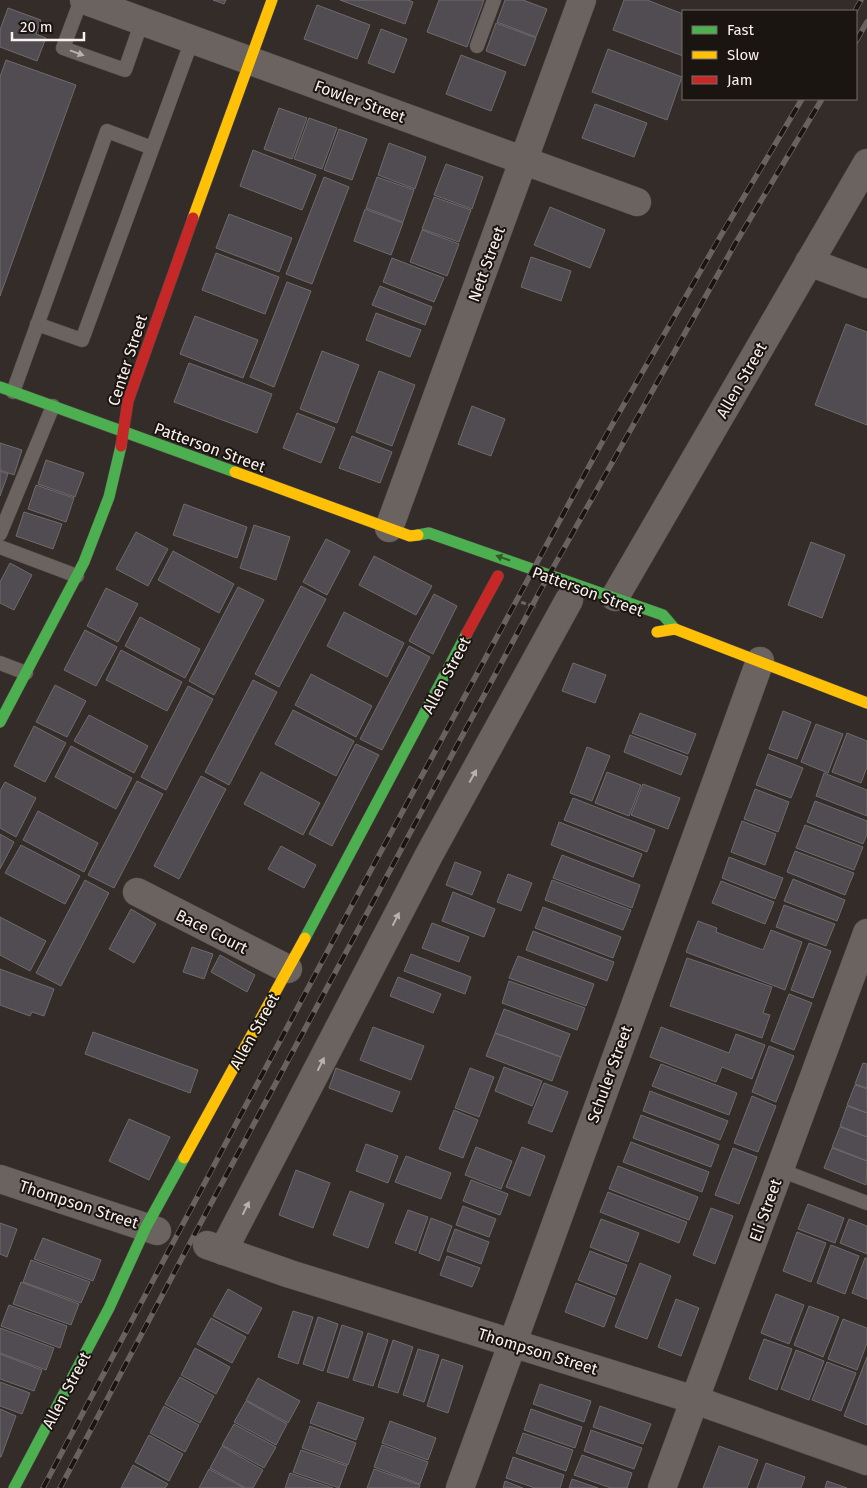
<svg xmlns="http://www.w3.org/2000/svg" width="867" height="1488" font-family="'Fira Sans',sans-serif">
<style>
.building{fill:#504c52;stroke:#6e6b6c}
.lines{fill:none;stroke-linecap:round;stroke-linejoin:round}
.lane-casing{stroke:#504946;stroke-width:15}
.street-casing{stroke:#504946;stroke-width:29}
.fast-casing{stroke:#504946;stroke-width:12}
.slow-casing{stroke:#504946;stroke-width:12}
.jam-casing{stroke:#504946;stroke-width:12}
.path{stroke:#6c6764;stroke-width:3;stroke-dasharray:5 2.5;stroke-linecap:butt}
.lane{stroke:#6a6360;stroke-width:14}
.street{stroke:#6a6360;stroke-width:28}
.fast{stroke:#4caf50;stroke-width:11}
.slow{stroke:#ffc107;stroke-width:11}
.jam{stroke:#c62828;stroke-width:11}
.rail-casing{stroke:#69635f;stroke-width:5.5}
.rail{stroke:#1b1511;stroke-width:4;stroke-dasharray:11;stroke-linecap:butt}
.oneway{fill:#b9b1ad}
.oneway2{fill:#315a2d}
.labels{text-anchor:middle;stroke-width:4;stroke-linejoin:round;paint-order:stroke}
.street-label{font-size:16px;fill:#faf1ec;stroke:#1b1511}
</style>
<rect width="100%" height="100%" fill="#332c28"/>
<path class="building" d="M213 0H226L224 4Z
M340 0H408L413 2 405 24Z
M439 0H484L467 47 427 32Z
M505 0H523L547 9 536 37 497 22Z
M624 0H647L683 14V56L613 30Z
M317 5 370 25 357 59 304 39Z
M8 8 41 20 36 34 46 38 37 61 0 47V30Z
M496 23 536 38 525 66 486 51Z
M381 29 407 39 394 73 368 63Z
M608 49 682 77 667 120 592 92Z
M461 55 506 72 491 111 446 94Z
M6 60 76 85 0 296V77Z
M595 104 647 123 634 157 582 138Z
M279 108 307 118 292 159 264 149Z
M309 118 337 128 322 169 294 159Z
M339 129 367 139 352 180 324 170Z
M389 143 426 157 415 189 378 175Z
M253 150 316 175 302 210 240 186Z
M446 164 483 177 472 209 434 195Z
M324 177 349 187 312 284 286 274Z
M377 177 414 190 403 222 366 208Z
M434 197 471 210 459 242 422 229Z
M550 207 605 230 590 268 534 245Z
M365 209 403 223 391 255 354 241Z
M229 214 292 238 279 272 216 248Z
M422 230 459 244 447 276 410 262Z
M216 253 279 277 265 314 202 290Z
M531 257 571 271 561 301 521 287Z
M392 258 444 278 434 302 383 282Z
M287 282 311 291 274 387 250 377Z
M380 286 432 307 425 325 372 305Z
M376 313 421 330 410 357 366 340Z
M195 316 258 340 243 378 180 354Z
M846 324 867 332V425L815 405Z
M322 351 359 365 337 423 300 409Z
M189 363 272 394 257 433 174 402Z
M379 371 415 385 392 446 356 432Z
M472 406 505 419 491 456 458 444Z
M297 413 335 428 321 463 283 448Z
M352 436 392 452 380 483 339 468Z
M0 443 22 450 14 475 0 470Z
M46 460 84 473 75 497 38 484Z
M0 471 8 474 0 496Z
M36 485 74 498 66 522 28 509Z
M184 504 247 527 237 558 173 535Z
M24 512 62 524 53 549 16 536Z
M254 525 290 537 276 580 240 568Z
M136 532 168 549 148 586 116 569Z
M326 539 350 551 327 595 303 582Z
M811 542 845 555 822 618 788 605Z
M173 551 234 584 219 613 158 580Z
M374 556 432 586 416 615 359 585Z
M10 563 32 575 14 610 0 603V582Z
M301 586 326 599 279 687 255 674Z
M238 587 264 600 214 695 189 681Z
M106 588 138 604 118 642 87 626Z
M434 594 457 606 433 654 409 641Z
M344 612 404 643 387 677 327 646Z
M140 617 200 649 185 678 125 646Z
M85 630 117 647 96 686 64 670Z
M409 646 430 657 382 750 360 739Z
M121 650 182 682 167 711 106 680Z
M573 663 606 675 595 703 562 691Z
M311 674 372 706 356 737 295 705Z
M253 680 277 692 229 785 205 772Z
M55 685 86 701 67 737 36 722Z
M188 686 213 699 166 790 141 777Z
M293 710 354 741 336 776 275 744Z
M783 711 811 722 797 759 769 749Z
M640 713 696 734 688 754 632 733Z
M89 715 148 746 134 773 74 741Z
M816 724 843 734 828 773 801 762Z
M34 726 66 743 45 782 14 766Z
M847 733 867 741V767L861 783 832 772Z
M630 735 688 757 681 775 624 752Z
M356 744 379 755 332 846 309 834Z
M71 746 132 778 116 809 55 777Z
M587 747 610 756 592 801 570 793Z
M768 754 803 768 791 798 756 785Z
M261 772 320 803 303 835 244 804Z
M607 772 641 785 629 816 595 803Z
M824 773 867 790V816L816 796Z
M201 776 226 789 179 879 154 866Z
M137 781 163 794 114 888 88 875Z
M5 782 36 798 16 837 0 828V791Z
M643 784 680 798 668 829 631 815Z
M755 789 789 802 778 832 744 819Z
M573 798 655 830 647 852 564 820Z
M815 801 867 821V834L863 844 807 822Z
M38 811 98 843 84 872 23 840Z
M742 821 776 834 765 865 731 852Z
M559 822 642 854 633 877 551 845Z
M805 825 863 847 854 870 796 848Z
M0 834 14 842 0 869Z
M21 845 80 876 65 904 5 873Z
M281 846 316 865 304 888 268 869Z
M795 851 854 873 845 895 787 872Z
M562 855 640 885 632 908 553 878Z
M729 857 783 878 775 899 722 878Z
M455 862 481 872 472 895 446 885Z
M508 874 532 883 521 911 497 902Z
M793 879 845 900 837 921 784 901Z
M85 880 109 893 61 986 36 973Z
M552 880 631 910 623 930 545 900Z
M721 881 774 902 765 924 712 903Z
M453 892 495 909 484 937 442 921Z
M784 905 835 924 826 946 776 927Z
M543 907 621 937 613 958 535 928Z
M131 909 156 924 134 963 109 949Z
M0 917 46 941 30 971 0 955Z
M698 921 717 928 716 932 763 950 771 930 802 942 785 990 686 952Z
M432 923 469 937 459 962 422 948Z
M533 931 614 962 607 981 526 950Z
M809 943 831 951 813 998 791 990Z
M192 947 213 954 204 979 183 972Z
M411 954 471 977 465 994 404 971Z
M220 955 255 975 247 992 211 972Z
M518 956 594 984 586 1006 509 978Z
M687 958 772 987 763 1013 770 1015 762 1038 670 1006Z
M0 969 54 989 44 1016 32 1012 30 1016 0 1005Z
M398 977 441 994 433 1013 390 996Z
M509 981 585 1008 577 1030 502 1003Z
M789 994 812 1003 794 1050 771 1041Z
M504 1009 570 1034 561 1057 495 1033Z
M373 1027 424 1046 411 1080 360 1060Z
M661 1027 729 1053 736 1034 765 1045 752 1079 722 1067 716 1082 650 1057Z
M93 1032 198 1070 190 1093 85 1054Z
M495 1033 561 1057 552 1081 486 1056Z
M769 1046 794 1056 776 1102 752 1092Z
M863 1063 867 1064V1088L855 1084Z
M661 1064 737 1093 729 1115 652 1086Z
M504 1067 542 1081 532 1106 495 1091Z
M336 1068 400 1092 392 1112 329 1088Z
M470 1068 494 1077 479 1117 455 1108Z
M544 1083 568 1092 552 1132 528 1123Z
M855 1085 867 1089V1113L847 1105Z
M650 1091 728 1121 720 1140 643 1111Z
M752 1096 776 1106 758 1152 734 1143Z
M847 1106 867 1113V1137L840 1126Z
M454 1110 478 1120 463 1158 439 1149Z
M641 1115 719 1145 711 1167 633 1138Z
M129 1119 170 1137 149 1180 109 1161Z
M840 1127 867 1137V1161L832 1147Z
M631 1142 709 1172 702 1192 623 1162Z
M366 1144 398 1156 388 1183 356 1171Z
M476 1147 512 1161 501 1189 465 1175Z
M522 1147 545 1156 530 1196 506 1187Z
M733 1148 757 1157 739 1204 715 1195Z
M832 1148 867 1161 866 1185 824 1168Z
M406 1156 451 1173 441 1199 395 1182Z
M618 1166 698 1197 689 1220 609 1189Z
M296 1170 330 1183 313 1228 279 1215Z
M471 1180 508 1194 500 1215 463 1201Z
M350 1191 384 1204 368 1248 333 1235Z
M608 1192 687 1222 679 1243 600 1212Z
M808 1204 844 1218 835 1243 798 1229Z
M463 1206 496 1219 489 1237 456 1225Z
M711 1208 733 1216 715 1264 693 1255Z
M408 1210 428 1217 416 1251 395 1243Z
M431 1218 452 1226 439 1261 419 1253Z
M601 1219 639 1233 628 1262 590 1247Z
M849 1219 867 1226V1254L840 1243Z
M0 1223 17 1229 7 1257 0 1254Z
M455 1229 489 1242 481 1264 447 1251Z
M797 1232 826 1243 811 1282 783 1271Z
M43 1238 101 1260 93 1281 34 1259Z
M831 1245 859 1256 845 1294 817 1283Z
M590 1251 627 1265 616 1295 578 1280Z
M447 1256 480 1268 472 1287 440 1275Z
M865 1258H867V1299L852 1293Z
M31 1260 90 1282 81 1303 23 1282Z
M640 1263 671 1276 647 1339 615 1327Z
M21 1282 79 1304 71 1325 13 1304Z
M576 1283 615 1298 604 1327 565 1312Z
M228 1289 262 1308 248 1334 213 1316Z
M776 1294 804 1305 789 1344 761 1333Z
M676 1299 699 1308 681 1356 658 1347Z
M9 1305 67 1326 60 1348 1 1326Z
M809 1306 839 1317 823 1357 794 1345Z
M293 1311 313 1317 298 1364 278 1357Z
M318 1317 338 1324 323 1371 303 1364Z
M211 1318 246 1337 232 1363 197 1344Z
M843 1319 867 1328V1343L857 1370 828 1359Z
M342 1325 363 1332 348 1378 327 1372Z
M0 1328 54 1348 46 1370 0 1353Z
M368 1333 388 1340 373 1386 353 1380Z
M764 1339 792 1349 777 1390 749 1379Z
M393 1340 413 1347 398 1393 378 1387Z
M195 1348 230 1367 216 1394 181 1375Z
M418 1349 439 1355 424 1402 403 1395Z
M796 1350 824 1361 809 1400 781 1389Z
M0 1354 42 1370 34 1391 0 1379Z
M867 1357V1425L844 1416Z
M442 1359 463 1366 448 1413 427 1406Z
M827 1362 856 1373 841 1411 812 1400Z
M180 1377 214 1396 200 1423 165 1404Z
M258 1378 300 1401 288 1423 246 1400Z
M0 1382 30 1393 22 1414 0 1406Z
M540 1384 591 1401 584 1422 533 1404Z
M246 1401 287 1424 276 1445 234 1422Z
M318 1402 364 1418 356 1440 310 1423Z
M164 1406 199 1425 185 1452 150 1433Z
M600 1406 651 1424 643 1444 593 1427Z
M0 1409 16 1416 1 1457H0Z
M531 1409 582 1427 575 1448 524 1430Z
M390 1421 436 1438 428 1460 382 1443Z
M234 1424 276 1447 264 1468 222 1445Z
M310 1426 356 1443 348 1465 302 1448Z
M591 1430 642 1448 634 1469 584 1451Z
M523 1433 573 1450 566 1471 516 1453Z
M149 1435 183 1454 169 1481 135 1462Z
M382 1445 428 1462 420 1484 374 1467Z
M222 1446 263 1470 253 1488H246L210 1468Z
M719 1446 758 1460 747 1488H703Z
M301 1450 347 1466 339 1488 293 1472Z
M582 1455 632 1473 627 1488H611L574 1475Z
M513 1457 564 1475 560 1488H535L506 1478Z
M766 1463 805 1477 801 1488H757Z
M133 1465 168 1484 165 1488H121Z
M209 1469 244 1488H199Z
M374 1469 420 1485 419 1488H367Z
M290 1473 333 1488H285Z
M572 1479 598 1488H569Z
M505 1481 523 1488H503Z
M827 1481 847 1488H825Z"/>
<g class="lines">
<defs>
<path id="lane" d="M81 0 63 48 125 70 142 21
M477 46 494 0
M37 324 82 340 192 40
M13 392 107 131 152 148
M0 534 53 406
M0 547 77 576
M0 663 26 673
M780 1170 867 1203"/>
<path id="street" d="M84 0 637 202
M809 262 867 284
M389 528 582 0
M615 597 867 163
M137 892 288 969
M0 1179 157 1231
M207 1245 290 1274 695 1400 867 1461
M223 1251 429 855 569 600
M460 1488 760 661
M662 1488 867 933"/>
<path id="fast" d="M0 387 235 472
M418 535 429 533 663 615 675 629
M0 722 84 562 109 497 121 446
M305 938 467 633
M14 1488 109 1308 146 1227 184 1158"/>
<path id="slow" d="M193 218 272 0
M235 472 410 536 418 535
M657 632 675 629 867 703
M184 1158 305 938"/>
<path id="jam" d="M121 446 128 401 193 218
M467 633 498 576"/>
</defs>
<use href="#lane" class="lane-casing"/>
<use href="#street" class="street-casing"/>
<use href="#fast" class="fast-casing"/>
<use href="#slow" class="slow-casing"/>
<use href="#jam" class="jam-casing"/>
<path class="path" d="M514 600 536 607"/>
<use href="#lane" class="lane"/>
<use href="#street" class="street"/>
<use href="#fast" class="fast"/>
<use href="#slow" class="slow"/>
<use href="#jam" class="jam"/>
<defs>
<path id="rail" d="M855 11 861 0
M856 41 867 22
M43 1488 351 907 600 446 720 237 802 99
M60 1488 191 1241 540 591 735 244 822 99"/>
</defs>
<use href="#rail" class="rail-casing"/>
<use href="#rail" class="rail"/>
</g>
<defs><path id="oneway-solid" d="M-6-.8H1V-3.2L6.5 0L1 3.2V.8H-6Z" transform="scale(1.25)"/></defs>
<g class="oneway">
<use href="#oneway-solid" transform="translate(77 53) rotate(20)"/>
<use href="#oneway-solid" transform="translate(473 776) rotate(-61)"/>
<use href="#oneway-solid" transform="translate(396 919) rotate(-63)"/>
<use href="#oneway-solid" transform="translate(321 1064) rotate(-63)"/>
<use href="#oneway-solid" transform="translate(246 1208) rotate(-63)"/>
</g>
<use class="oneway2" href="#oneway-solid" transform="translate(503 558) rotate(-161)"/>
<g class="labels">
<g class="street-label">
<text transform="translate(360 101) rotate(20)" y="6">Fowler Street</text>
<text transform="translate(486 264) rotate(-70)" y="6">Nett Street</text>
<text transform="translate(127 360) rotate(-72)" y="6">Center Street</text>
<text transform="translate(741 380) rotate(-60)" y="6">Allen Street</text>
<text transform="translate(210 447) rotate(20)" y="6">Patterson Street</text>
<text transform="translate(588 591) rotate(20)" y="6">Patterson Street</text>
<text transform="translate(446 675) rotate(-62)" y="6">Allen Street</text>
<text transform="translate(212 931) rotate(27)" y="6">Bace Court</text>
<text transform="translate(254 1031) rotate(-61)" y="6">Allen Street</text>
<text transform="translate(609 1074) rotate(-70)" y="6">Schuler Street</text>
<text transform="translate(79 1204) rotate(18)" y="6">Thompson Street</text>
<text transform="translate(765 1210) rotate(-70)" y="6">Eli Street</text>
<text transform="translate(538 1351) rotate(17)" y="6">Thompson Street</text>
<text transform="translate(66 1390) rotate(-62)" y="6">Allen Street</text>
</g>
</g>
<rect x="682" y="10" width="175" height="90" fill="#1b1511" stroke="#746d69"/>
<rect x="692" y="26" width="25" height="8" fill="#4caf50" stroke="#746d69"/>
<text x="727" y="35" font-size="15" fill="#faf1ec">Fast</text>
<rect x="692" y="51" width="25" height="8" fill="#ffc107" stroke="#746d69"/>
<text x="727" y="60" font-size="15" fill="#faf1ec">Slow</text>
<rect x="692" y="76" width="25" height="8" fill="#c62828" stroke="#746d69"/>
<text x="727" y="85" font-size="15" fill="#faf1ec">Jam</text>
<path d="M12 32v8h72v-8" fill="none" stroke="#faf1ec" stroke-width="2.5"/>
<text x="20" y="32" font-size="15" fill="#faf1ec" stroke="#1b1511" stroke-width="4" paint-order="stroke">20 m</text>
</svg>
